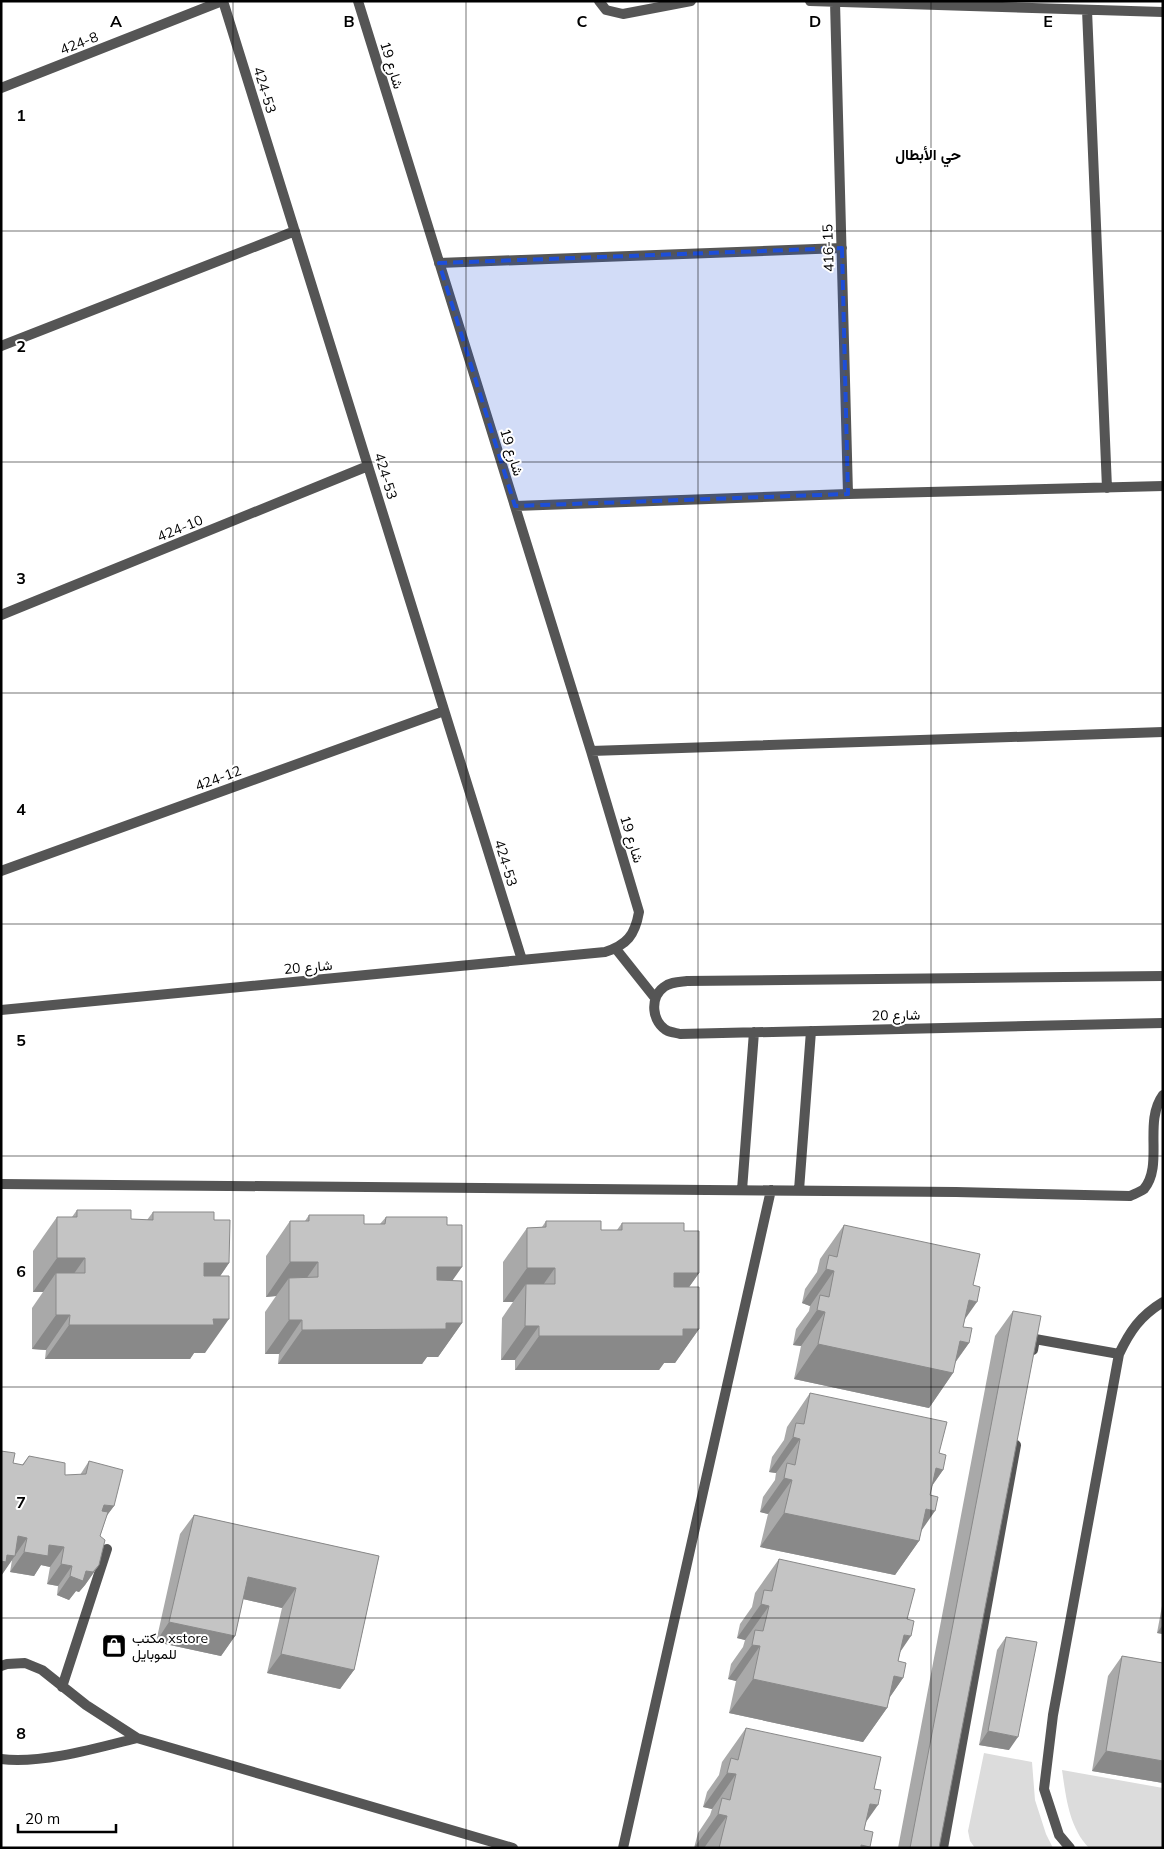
<svg xmlns="http://www.w3.org/2000/svg" width="1164" height="1849" font-family="Mulish,Vazirmatn,sans-serif">
<style>
.green{fill:#dcdcdc}
.lines{fill:none;stroke-linecap:round;stroke-linejoin:round}
.lane{stroke:#555;stroke-width:10}
.street{stroke:#555;stroke-width:10}
.wall{fill:#a9a9a9}
.shaded-wall{fill:#898989}
.building{fill:#c4c4c4;stroke:#898989}
.marked{fill:#1d4ed8;fill-opacity:0.2;stroke:#1d4ed8;stroke-width:4;stroke-dasharray:10 6;stroke-linejoin:round}
.grid{fill:none;stroke:#000;stroke-width:1;stroke-opacity:0.55}
.labels{text-anchor:middle;stroke-width:4;stroke-linejoin:round;paint-order:stroke}
.street-label{font-size:14px;fill:#000;stroke:#fff}
.poi-label{font-size:14px;fill:#000;stroke:#fff;text-anchor:start}
.neighbourhood-label{font-size:15px;font-weight:bold;fill:#000;stroke:#fff}
.grid-label{font-size:16px;text-anchor:middle;font-weight:bold;fill:#000;stroke:#fff;stroke-width:4;stroke-linejoin:round;paint-order:stroke}
</style>
<rect width="100%" height="100%" fill="#fff"/>
<path class="green" d="M984 1753 1032 1762 1035 1800 1046 1834 1053 1848H975L970 1841 968 1831Z
M1062 1770 1163 1788V1848H1089C1069 1827 1066 1797 1062 1770Z"/>
<g class="lines">
<path class="lane" d="M1033 1350 1035 1339 1119 1354
M943 1848 1016 1445
M1070 1848 1059 1835 1044 1789 1053 1715 1119 1354C1130 1331 1140 1316 1163 1302"/>
<path class="street" d="M223 1 522 960
M599 1 606 10 623 14 691 1
M810 1 1163 12
M835 2 848 494
M1087 10 1107 488
M1 88 222 1
M439 263 842 248
M1 346 295 231
M515 506 848 494 1163 486
M1 615 368 466
M591 751 1163 732
M1 871 444 711
M616 949 655 998
M1163 976 687 981C679 982 670 982 664 987 649 998 652 1023 668 1031 671 1032 676 1033 680 1034L1163 1023
M1 1010 605 952C627 945 635 935 639 912L591 751 358 1
M1 1184 956 1192 1130 1196C1134 1194 1140 1192 1144 1189 1164 1165 1143 1122 1163 1095
M742 1190 754 1032
M799 1190 811 1031
M1 1666 7 1664 25 1663 42 1670 86 1705 137 1738C97 1748 42 1764 1 1759
M62 1687 107 1549
M137 1738 513 1848
M623 1848 771 1190"/>
</g>
<path class="wall" d="M77 1210 131 1219 147 1220 153 1212 214 1220 229 1263 220 1276 205 1353H194L190 1359H45L46 1350 32 1349V1308L43 1292H33V1251L57 1217H72Z
M309 1215 364 1224H380L386 1217 447 1225 453 1281 462 1323 438 1357H427L422 1364H278L279 1354H265V1312L276 1296 266 1297V1256L290 1221H305Z
M546 1221 601 1230H617L622 1223 684 1231 699 1273 689 1287 699 1329 675 1363H664L659 1370H515V1360H501L502 1318 513 1302H503V1262L527 1228 542 1227Z
M844 1225 965 1319 963 1327 969 1343 955 1363 953 1373 929 1408 794 1379 801 1346 793 1345 796 1329 809 1311 810 1306 802 1303 805 1289 817 1272 820 1259Z
M1013 1311 939 1848H898L995 1336Z
M810 1393 939 1453 943 1470 932 1486 919 1541 895 1575 760 1547 768 1514 760 1512 763 1497 775 1480 776 1473 769 1472 772 1457 784 1440 787 1427Z
M29 1456 65 1475H80L89 1461 114 1506 107 1515 100 1536 99 1565 85 1585 79 1592 76 1591 69 1600 57 1595 58 1586 47 1584 50 1567 41 1565 34 1576 10 1572 12 1560 1 1576 13 1463 22 1465Z
M194 1515 379 1556 354 1670 340 1689 267 1673 282 1608 243 1599 235 1636 221 1656 156 1642 180 1534Z
M779 1559 900 1653 898 1661 903 1678 890 1697 887 1708 863 1742 729 1713 736 1681 728 1679 731 1664 743 1647 745 1640 737 1638 740 1624 752 1607 755 1593Z
M1163 1604V1634L1157 1633 1162 1606Z
M1006 1637 1009 1750 979 1745 997 1650Z
M1122 1656 1163 1663V1783L1092 1771 1108 1676Z
M746 1728 866 1822 864 1830 869 1848H694L698 1833 710 1815 712 1809 703 1807 707 1792 719 1775 722 1762Z"/>
<path class="shaded-wall" d="M57 1258H85L61 1292 56 1273 43 1292H33Z
M290 1262H318L294 1296 289 1278 276 1296 266 1297Z
M204 1263H229L206 1297H181Z
M437 1267H462L438 1301H413Z
M527 1268H555L531 1302 526 1284 513 1302H503Z
M826 1269 834 1271 810 1306 802 1303Z
M674 1273H699L675 1307H650Z
M969 1300 977 1302 953 1336Z
M817 1310 825 1312 801 1346 793 1345Z
M56 1315H70L46 1350 32 1349Z
M213 1319H229L205 1353H194L190 1359H45L69 1325Z
M289 1320H302L279 1354H265Z
M446 1323H462L438 1357H427L422 1364H278L302 1330Z
M525 1326H539L515 1360H501Z
M683 1329H699L675 1363H664L659 1370H515L539 1336Z
M960 1341 969 1343 948 1372 953 1373 929 1408 794 1379 818 1344Z
M793 1437 800 1439 776 1473 769 1472Z
M936 1468 943 1470 919 1504Z
M784 1478 792 1480 768 1514 760 1512Z
M104 1505 114 1506 100 1525H90Z
M926 1509 935 1511 915 1540 919 1541 895 1575 760 1547 784 1513Z
M18 1536 27 1538 1 1576V1561Z
M49 1545 64 1547 50 1567 41 1565 34 1576 10 1572 24 1552Z
M61 1564 72 1566 58 1586 47 1584Z
M99 1565 85 1585 79 1592 76 1591 69 1600 57 1595 70 1576 86 1571Z
M248 1577 296 1588 282 1608 234 1597Z
M761 1604 769 1606 745 1640 737 1638Z
M169 1622 235 1636 221 1656 156 1642Z
M1162 1626H1163V1634L1157 1633Z
M904 1635 911 1636 888 1670Z
M752 1645 760 1646 736 1681 728 1679Z
M281 1654 354 1670 340 1689 267 1673Z
M894 1676 903 1678 883 1707 887 1708 863 1742 729 1713 753 1679Z
M988 1731 1018 1737 1009 1750 979 1745Z
M1106 1751 1163 1761V1783L1092 1771Z
M727 1773 736 1774 712 1809 703 1807Z
M870 1804 878 1805 854 1839Z
M718 1814 727 1816 704 1848H694Z
M861 1845 870 1847 869 1848H859Z"/>
<path class="building" d="M77 1210H131V1219L153 1220V1212H214V1220H230L229 1263H204V1276H229V1319H213L214 1325H69L70 1315H56V1273H85V1258H57V1217H77Z
M309 1215H364V1224H385L386 1217H447V1225H462V1267H437V1280L462 1281V1323H446V1329L302 1330V1320H289V1278L318 1277V1262H290V1221H309Z
M546 1221H601V1230H622V1223H684V1231H699V1273H674V1287H699V1329H683V1336H539V1326H525L526 1284H555V1268H527V1228L546 1227Z
M844 1225 980 1254 973 1285 980 1287 977 1302 969 1300 963 1327 972 1328 969 1343 960 1341 953 1373 818 1344 825 1312 817 1310 820 1295 829 1297 834 1271 826 1269 829 1255 837 1257Z
M1013 1311 1041 1316 939 1848H910Z
M810 1393 947 1422 939 1453 946 1455 943 1470 936 1468 930 1495 938 1497 935 1511 926 1509 919 1541 784 1513 792 1480 784 1478 787 1463 795 1465 800 1439 793 1437 796 1423 804 1424Z
M1 1451 15 1453 13 1463 23 1465 29 1456 65 1463V1475L86 1474 89 1461 123 1470 114 1506 104 1505 102 1511 108 1512 100 1536 105 1540 99 1565 93 1572 86 1571 83 1581 70 1576 72 1566 61 1564 64 1547 49 1545 48 1556 24 1552 27 1538 18 1536 15 1556 7 1555 6 1562 1 1561Z
M194 1515 379 1556 354 1670 281 1654 296 1588 248 1577 235 1636 169 1622Z
M779 1559 915 1589 907 1619 914 1621 911 1636 904 1635 898 1661 906 1663 903 1678 894 1676 887 1708 753 1679 760 1646 752 1645 755 1630 763 1631 769 1606 761 1604 764 1590 772 1591Z
M1006 1637 1037 1642 1018 1737 988 1731Z
M1122 1656 1163 1663V1761L1106 1751Z
M746 1728 881 1757 874 1789 881 1790 878 1805 870 1804 864 1830 873 1832 870 1847 861 1845V1848H719L727 1816 718 1814 722 1798 730 1800 736 1774 727 1773 731 1758 738 1760Z"/>
<path class="marked" d="M842 248 848 494 515 506 439 263Z"/>
<path class="grid" d="M233 1V1848M466 1V1848M698 1V1848M931 1V1848M1 231H1163M1 462H1163M1 693H1163M1 924H1163M1 1156H1163M1 1387H1163M1 1618H1163"/>
<defs>
<symbol id="shop-square" viewBox="-11 -11 22 22"><rect x="-9" y="-9" width="18" height="18" rx="4" fill="#000" stroke="#fff"/><path d="M-5-2.5h2.3a2.7 3.5 0 0 1 5.4 0H5L5.5 6h-11ZM-1.5-2.5h3a1.5 2.3 0 0 0-3 0Z" fill="#fff"/></symbol>
</defs>
<g fill-rule="evenodd">
<use href="#shop-square" x="100" y="1632" width="28" height="28"/>
</g>
<g class="labels">
<g class="street-label">
<text transform="translate(79 43) rotate(-21)" y="5">424-8</text>
<text transform="translate(392 65) rotate(73)" y="5">شارع 19</text>
<text transform="translate(265 90) rotate(73)" y="5">424-53</text>
<text transform="translate(828 248) rotate(-92)" y="5">416-15</text>
<text transform="translate(512 452) rotate(73)" y="5">شارع 19</text>
<text transform="translate(386 476) rotate(73)" y="5">424-53</text>
<text transform="translate(180 528) rotate(-22)" y="5">424-10</text>
<text transform="translate(218 778) rotate(-20)" y="5">424-12</text>
<text transform="translate(632 839) rotate(73)" y="5">شارع 19</text>
<text transform="translate(506 863) rotate(73)" y="5">424-53</text>
<text transform="translate(308 967) rotate(-5)" y="5">شارع 20</text>
<text transform="translate(896 1015) rotate(-1)" y="5">شارع 20</text>
</g>
<g class="poi-label">
<text x="132" y="1643">مكتب xstore<tspan x="132" dy="16">للموبايل</tspan></text>
</g>
<g class="neighbourhood-label">
<text x="928" y="160">حي الأبطال</text>
</g>
</g>
<g class="grid-label">
<text x="116" y="27">A</text>
<text x="349" y="27">B</text>
<text x="582" y="27">C</text>
<text x="815" y="27">D</text>
<text x="1048" y="27">E</text>
<text x="21" y="121">1</text>
<text x="21" y="352">2</text>
<text x="21" y="584">3</text>
<text x="21" y="815">4</text>
<text x="21" y="1046">5</text>
<text x="21" y="1277">6</text>
<text x="21" y="1508">7</text>
<text x="21" y="1739">8</text>
</g>
<rect width="1164" height="1849" fill="none" stroke="#000000" stroke-width="5"/>
<path d="M18 1824v8h98v-8" fill="none" stroke="#000000" stroke-width="2.5"/>
<text x="25" y="1824" font-size="15" fill="#000000" stroke="#ffffff" stroke-width="4" paint-order="stroke">20 m</text>
</svg>
